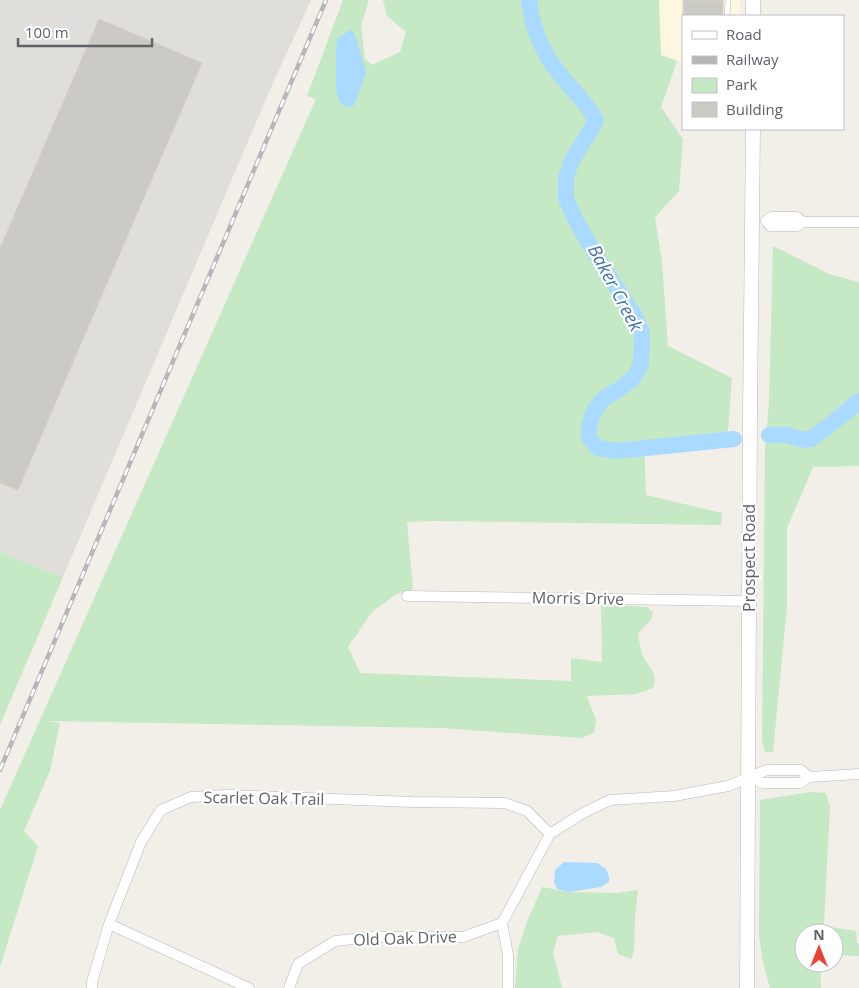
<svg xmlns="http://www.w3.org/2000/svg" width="859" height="988" font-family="'Open Sans',sans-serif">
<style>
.commercial{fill:#fef7e0}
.industrial{fill:#e0deda}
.green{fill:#c5e8c5}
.water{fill:#aadaff}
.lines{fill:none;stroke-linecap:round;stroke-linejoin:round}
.river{stroke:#aadaff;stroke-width:16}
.building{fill:#cccac5;stroke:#d6d1c6}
.lane-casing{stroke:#b5b8bc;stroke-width:6}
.street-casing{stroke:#b5b8bc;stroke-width:11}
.secondary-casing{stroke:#b6babf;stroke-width:15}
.lane{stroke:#fff;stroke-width:5}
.street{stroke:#fff;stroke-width:10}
.secondary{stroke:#fff;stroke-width:14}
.rail-casing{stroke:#b6b7b8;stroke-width:4.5}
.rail{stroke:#fff;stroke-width:2.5;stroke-dasharray:8;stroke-linecap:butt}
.labels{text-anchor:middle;stroke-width:4.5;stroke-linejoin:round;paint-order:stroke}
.street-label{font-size:16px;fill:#5f6368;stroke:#fff}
.water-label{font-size:18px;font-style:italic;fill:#4174aa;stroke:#fff}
</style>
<rect width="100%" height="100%" fill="#f1efe8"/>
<path class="commercial" d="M659 0H740V16H683V62L661 55Z"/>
<path class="industrial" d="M0 0H311L269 92 63 577 0 552Z"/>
<path class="green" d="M343 0H368V3L361 26 365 59 372 65 400 52 406 32 387 16 383 0H659L661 55 677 61 661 107 683 139 679 191 655 217 662 262 668 346 732 378 728 432 644 443 646 495 722 513 721 525 434 521 407 522 413 589 395 595 372 612 348 647 360 673 571 681V658L602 662 601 604 647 607 653 612 651 620 638 633C639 639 640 648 642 654 648 667 659 673 653 688L636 694 587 696 596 720 594 733 581 738 442 728 47 721 60 723 50 771 24 831 38 846 0 967V810L316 99 307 96Z
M773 246 829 274 859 282V466L813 467 787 528V606L773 752H765L762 742 765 448 769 402Z
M0 552 63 577 0 725Z
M811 792 826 793 830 807 824 926 856 931 857 943H859V956L834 955V933H804V963H820L821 988H770L763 963 759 935 760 800Z
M542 887 569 892 615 893 638 890 635 918 634 952 631 959 618 954 614 938 597 932 558 936 553 952 562 988H515L518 949 527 922Z"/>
<path class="water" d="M350 30 353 31 356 38 366 72 355 104 352 107H347L340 103 336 91V55L337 39Z
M564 862 597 863 606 869 609 877V882L601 887 569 892 557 889 554 882 555 870Z"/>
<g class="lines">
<path class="river" d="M529 0C532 29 544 56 563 78 575 92 588 105 596 121L571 162 566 178V198L575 219 601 264 633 313 642 332 641 364 634 377 620 389 604 398 594 411 589 426V438L598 448 617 451 734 439
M769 435H787L804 440 811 439 830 425 859 401"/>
</g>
<path class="building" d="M683 0H723V16H683Z
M99 19 202 63 18 490 0 483V248Z"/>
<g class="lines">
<defs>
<path id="lane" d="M727 16 728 0"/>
<path id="street" d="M771 217H797L803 222 797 226H770L766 221Z
M803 222H859
M407 596 749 601
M748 777 763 783H800L809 777 859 774
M502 923 508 955V988
M109 924 249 988
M92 988V982L109 924 141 842 161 810 191 797 226 795 413 802 505 803 527 811 550 834
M289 988 298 964 335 941 373 937H463L502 923 550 834 583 813 610 800 674 796 728 786 767 770H801L809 777"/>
<path id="secondary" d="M753 0V16
M747 988 750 415 753 129"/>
</defs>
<use href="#lane" class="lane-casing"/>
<use href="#street" class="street-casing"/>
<use href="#secondary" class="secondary-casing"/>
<use href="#lane" class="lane"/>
<use href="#street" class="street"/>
<use href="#secondary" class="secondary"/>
<defs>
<path id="rail" d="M0 770 326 0"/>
</defs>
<use href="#rail" class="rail-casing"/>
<use href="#rail" class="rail"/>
</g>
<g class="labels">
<g class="street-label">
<text transform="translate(749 558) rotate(-90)" y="6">Prospect Road</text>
<text transform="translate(578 598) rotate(1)" y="6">Morris Drive</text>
<text transform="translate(264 798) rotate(1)" y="6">Scarlet Oak Trail</text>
<text transform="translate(405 938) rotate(-2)" y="6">Old Oak Drive</text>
</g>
<g class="water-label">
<text transform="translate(615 288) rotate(62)" y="6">Baker Creek</text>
</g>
</g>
<rect x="682" y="15" width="162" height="115" fill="#ffffff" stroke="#bfc1c3"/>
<rect x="692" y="31" width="25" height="8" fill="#ffffff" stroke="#bfc1c3"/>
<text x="726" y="40" font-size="15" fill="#5f6368">Road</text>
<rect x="692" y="56" width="25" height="8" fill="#b6b7b8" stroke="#bfc1c3"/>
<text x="726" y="65" font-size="15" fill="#5f6368">Railway</text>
<rect x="692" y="78" width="25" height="15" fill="#c5e8c5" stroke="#bfc1c3"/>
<text x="726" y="90" font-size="15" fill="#5f6368">Park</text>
<rect x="692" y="102" width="25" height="15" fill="#cccac5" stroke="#bfc1c3"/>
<text x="726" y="115" font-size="15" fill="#5f6368">Building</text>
<g transform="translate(819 948)"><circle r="24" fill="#ffffff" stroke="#bfc1c3"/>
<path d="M0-4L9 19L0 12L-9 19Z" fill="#ea4335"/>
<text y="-8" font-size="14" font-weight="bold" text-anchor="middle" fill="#5f6368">N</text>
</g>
<path d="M18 38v8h134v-8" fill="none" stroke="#5f6368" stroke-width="2.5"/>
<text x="25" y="38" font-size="15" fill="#5f6368" stroke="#ffffff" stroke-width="4" paint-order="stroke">100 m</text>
</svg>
